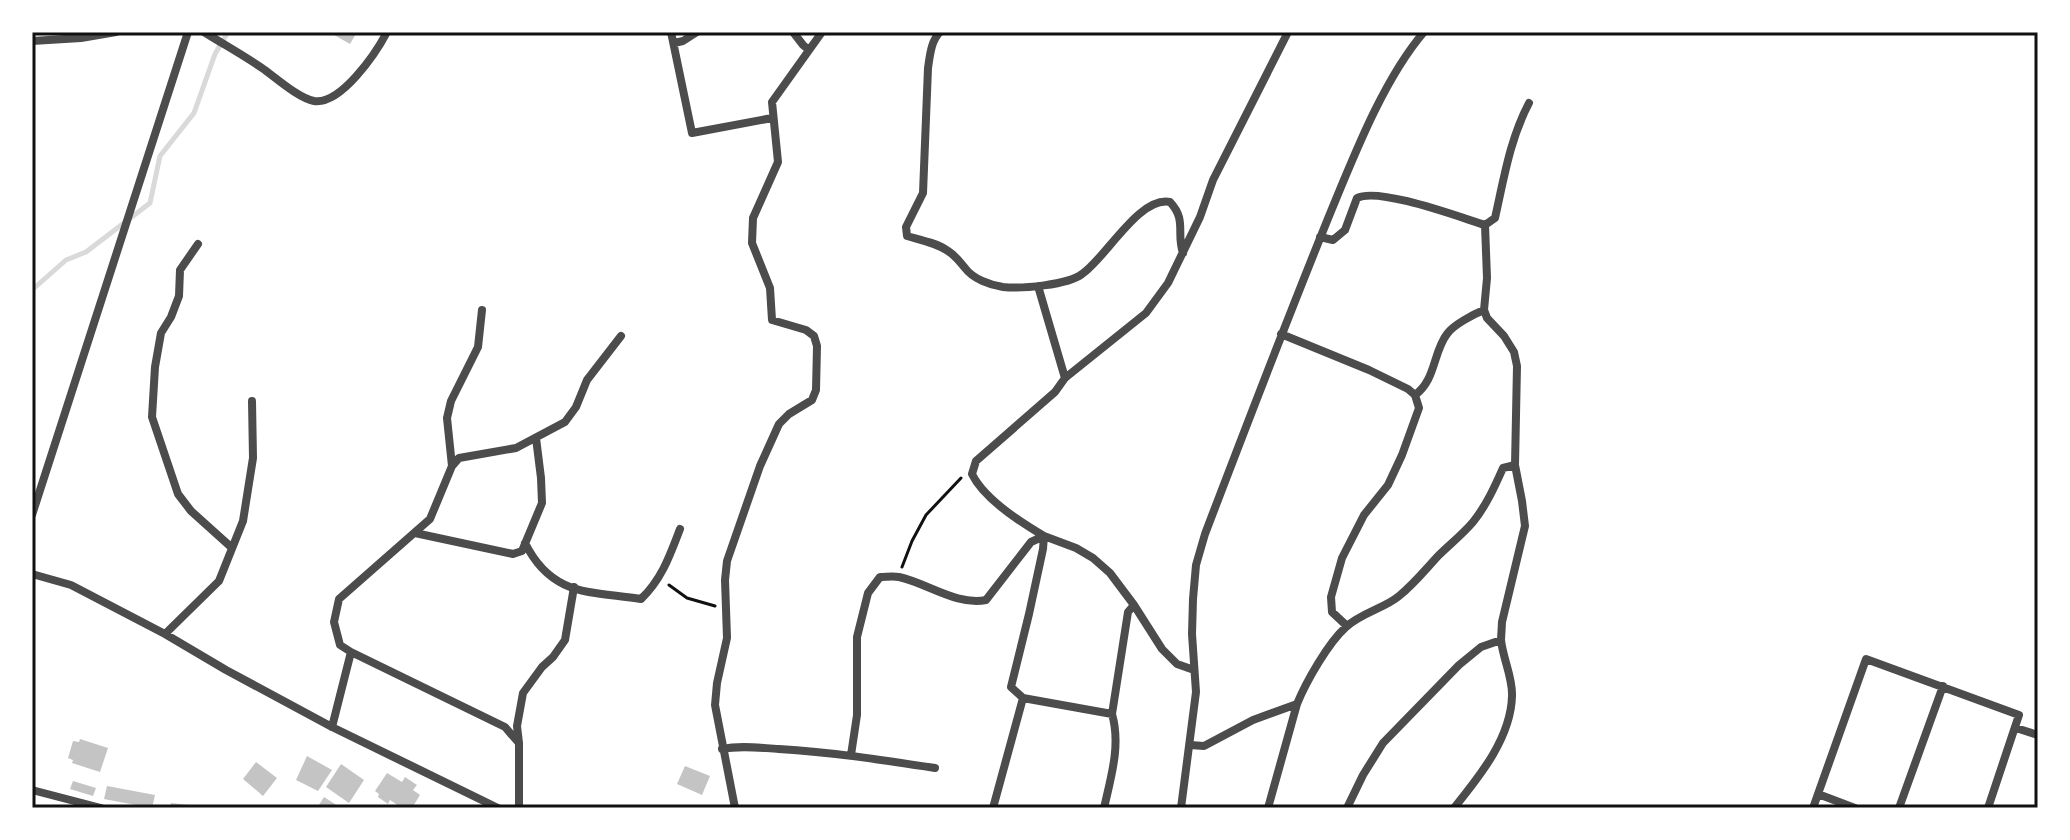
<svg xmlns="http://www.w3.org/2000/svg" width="2070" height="840" font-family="'Roboto Condensed',sans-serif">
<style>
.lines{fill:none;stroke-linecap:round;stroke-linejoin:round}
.stream{stroke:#d9d9d9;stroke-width:5}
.building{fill:#c4c4c4}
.path{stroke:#111;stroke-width:3}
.minor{stroke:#4c4c4c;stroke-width:8}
.neatline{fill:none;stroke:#111;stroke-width:3}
</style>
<rect width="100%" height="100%" fill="#fff"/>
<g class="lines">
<path class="stream" d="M32 290 66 260 86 252 150 203 160 156 194 113 215 54 228 32"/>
</g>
<path class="building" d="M329 32H357L350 44Z
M80 739 108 748 100 772 72 763 73 760 68 758 73 741 79 742Z
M307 756 332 770 318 791 296 780Z
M256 762 277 778 263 796 243 779Z
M341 764 364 780 349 803 326 787Z
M685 766 710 776 702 795 677 784Z
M387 773 402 782 405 777 417 785 413 790 420 795 412 808H402L390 800 388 804 378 797 379 794 375 791Z
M73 781 96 788 93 796 70 789Z
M107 786 155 795 152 808 104 799Z
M324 797 341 808H317Z
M171 803 197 806V808H170Z"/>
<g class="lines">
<path class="path" d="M902 567 912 541 926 515 961 478
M669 585 687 598 715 606"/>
<path class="minor" d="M204 32C223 44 243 55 262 68 275 77 298 98 314 101 341 105 376 53 387 32
M671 32 692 133 772 118
M793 32 803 45 809 50
M940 32C931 41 930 55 928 68L923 193 906 227 907 236C921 240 937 243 948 251 956 256 959 261 965 268 973 279 990 285 1003 287 1021 289 1068 285 1082 274 1106 258 1139 196 1170 202 1187 220 1176 233 1183 253
M32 41 81 38 116 32
M674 43 683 41 697 32
M1320 237 1333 240 1345 230 1357 198C1379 187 1459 217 1485 225
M198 244 180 270 179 296 171 317 161 333 155 367 152 417 178 494 191 511 231 547
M1038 286 1065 378
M1281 334 1369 370 1408 389 1415 395 1419 408 1402 455 1388 485 1364 515 1342 558 1331 597 1332 612 1347 626
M1415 395C1436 380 1433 352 1447 334 1453 325 1474 314 1484 310
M452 466 459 458 516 448 565 422 576 407 587 380 621 336
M32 515 188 32
M415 533 513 554 522 551 542 503 541 478 536 438
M525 543C552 597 590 591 641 599 662 579 670 555 680 529
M32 574 71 585 165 634 226 670 332 727 498 808
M165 634 219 581 243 521 253 458 252 401
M351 652 505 727 518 742
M1023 698 1112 714
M332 727 351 652 340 645 334 622 339 599 430 519 452 466 447 418 451 401 478 347 482 310
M2016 728 2038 735
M1190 745 1204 746 1253 720 1297 704
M722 749C741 745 760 748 779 749 831 752 883 760 935 768
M851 755 857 715V637L868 593 880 577C886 577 893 576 899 577 927 583 957 606 986 600L1031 542 1044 536 1076 548 1093 558 1110 573 1134 605 1162 649 1177 664 1194 670
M32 790 101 808
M1818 794 1855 808
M519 808V743L517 726 523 693 542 667 553 657 565 640 574 587
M735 808 715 705 717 683 727 638 725 580 727 561 760 466 779 424 789 414 812 400 816 390 817 346 814 336 806 330 772 320 770 288 752 243 753 218 778 162 772 102 822 32
M993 808 1023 698 1011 687 1029 614 1043 549 1044 536C1020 522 984 499 972 474L976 461 1055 392 1065 378 1146 313 1168 283 1200 217 1213 180 1288 32
M1104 808C1111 777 1121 745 1112 714L1128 612 1134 605
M1181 808 1196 692 1192 634 1193 599 1196 565 1205 534C1245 429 1285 325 1327 221 1352 161 1382 81 1424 32
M1268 808 1297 704C1306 682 1328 643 1346 627 1361 613 1385 608 1399 596 1414 584 1425 570 1438 556 1449 545 1463 534 1473 522 1486 506 1495 486 1503 468L1515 465
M1347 808 1363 775 1383 743 1459 665 1481 647 1501 640 1502 622 1525 526 1522 501 1515 465 1517 366 1514 352 1504 336 1487 318 1484 310 1487 278 1485 225 1495 218C1504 178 1510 139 1529 103
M1454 808C1479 777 1511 738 1512 696 1513 678 1503 659 1501 640
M1813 808 1866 659 2019 715 1988 808
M1899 808 1943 686"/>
</g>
<rect width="2070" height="840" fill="none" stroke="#ffffff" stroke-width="68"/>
<rect x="34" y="34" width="2002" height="772" class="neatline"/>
</svg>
